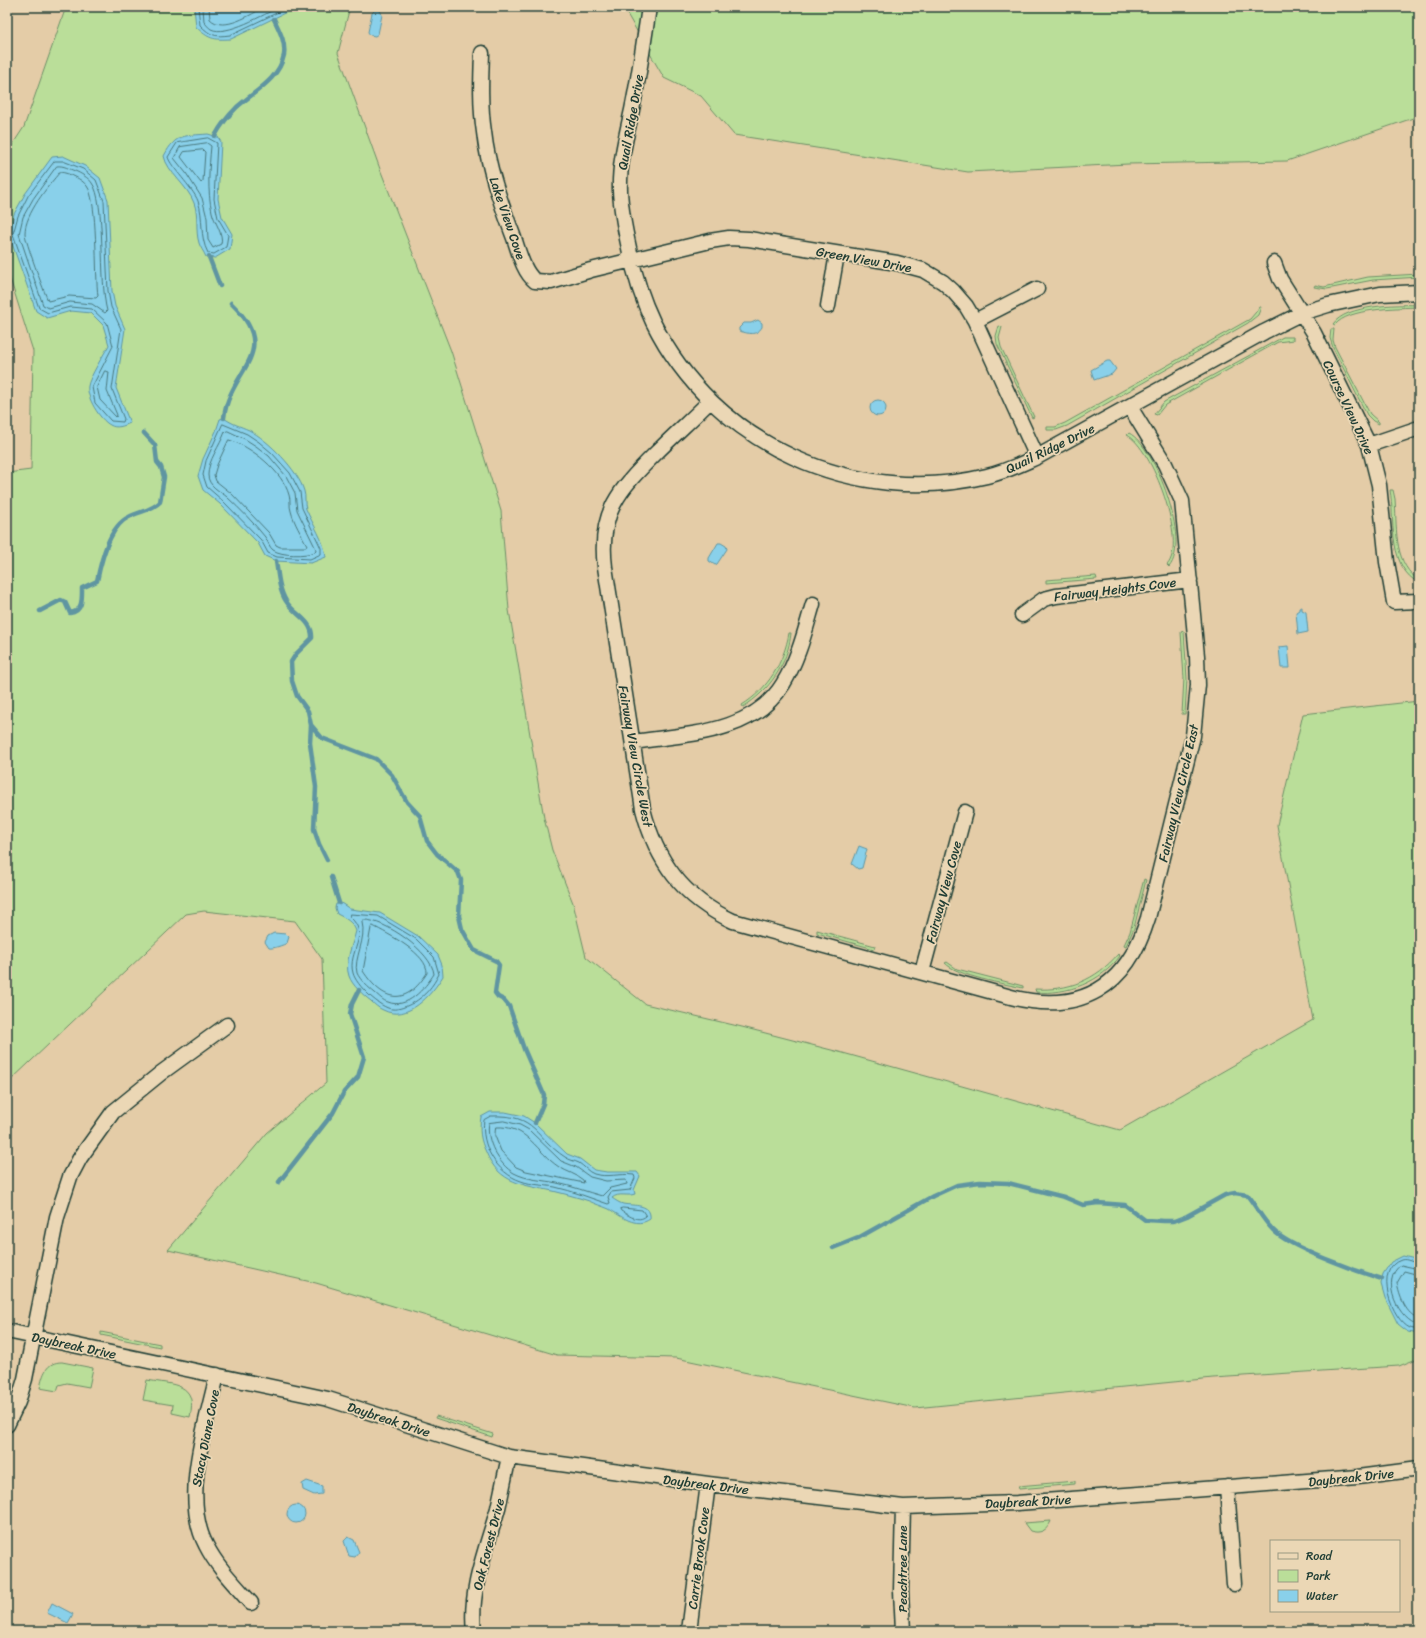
<svg xmlns="http://www.w3.org/2000/svg" width="1426" height="1638" font-family="Sriracha,sans-serif">
<style>
.green{fill:#bade99;stroke:#6c8e66}
.water{fill:#89d0ea;stroke:#5f95a1}
.lines{fill:none;stroke-linecap:round;stroke-linejoin:round}
.shore{stroke:#49787d;stroke-width:1}
.stream{stroke:#5f95a1;stroke-width:4.5}
.street-casing{stroke:#1f3d34;stroke-width:17}
.street{stroke:#ebd7b5;stroke-width:14}
.labels{text-anchor:middle;stroke-width:3.5;stroke-linejoin:round;paint-order:stroke}
.street-label{font-size:13px;fill:#1f3d34;stroke:#ebd7b5}
</style>
<rect width="100%" height="100%" fill="#e4cca7"/>
<filter id="ink" filterUnits="userSpaceOnUse"><feTurbulence type="fractalNoise" baseFrequency=".025" numOctaves="2"/><feDisplacementMap in="SourceGraphic" scale="8" xChannelSelector="R" yChannelSelector="G"/><feConvolveMatrix kernelMatrix="1 2 1 2 8 2 1 2 1" color-interpolation-filters="sRGB"/></filter>
<g filter="url(#ink)">
<path class="green" d="M66 7H350L338 53 380 169 451 351 501 511 509 610 544 818 552 850 573 903 586 957 645 1004 742 1027 843 1053 1120 1130 1313 1020 1277 825 1303 714 1419 701V1358L1399 1366 1213 1378 915 1408 676 1358 557 1355 316 1283 168 1250 267 1133 326 1083 322 959 295 921 204 911 186 914 11 1080 7 1087V473L31 470 33 351 7 269V153L24 127Z
M623 7H1419V116L1287 161 1128 164 968 172 734 135 701 96 664 78Z
M1419 274V277L1373 280 1327 289 1314 287 1315 285 1324 287 1368 277Z
M1419 305V307C1398 308 1348 308 1335 325L1333 324C1346 305 1397 304 1419 305Z
M1259 307H1261L1258 315 1248 323 1067 426 1056 430H1047V427H1055L1065 423 1250 319 1256 312Z
M999 326 1002 327 999 338 1001 347 1034 417 1032 418 997 344 996 336Z
M1331 329H1334L1333 340 1335 347 1370 414 1379 422V424L1373 421 1367 415 1333 348 1330 338Z
M1283 337H1293V340L1278 342 1165 405 1157 415 1154 414 1164 402Z
M1129 433C1156 447 1191 542 1169 567L1167 565C1188 543 1152 447 1127 435Z
M1390 490H1393L1395 499C1397 525 1393 560 1416 578L1414 580C1388 561 1395 519 1390 490Z
M1096 576 1097 579 1046 583V580Z
M1184 631 1187 679 1185 714H1182L1184 678 1181 632Z
M789 633H791C788 664 769 691 743 707L742 705C768 689 784 662 789 633Z
M1144 879 1146 880 1134 928 1126 946 1124 945 1130 932Z
M817 930 875 946 874 949 817 933Z
M1118 954 1120 956C1101 982 1067 995 1036 992L1035 989C1068 991 1096 980 1118 954Z
M947 962 957 969 1023 986V988C1005 984 957 976 945 963Z
M101 1332 160 1344V1347L101 1335Z
M62 1362 93 1368 89 1387 67 1383 59 1385 57 1391 40 1388C43 1374 46 1362 62 1362Z
M147 1380C173 1385 198 1382 190 1417L172 1413 173 1405 143 1400Z
M436 1416 493 1434 492 1437 435 1418Z
M1075 1481V1484L1019 1489 1018 1486Z
M1051 1521C1047 1531 1040 1534 1030 1531L1024 1523Z"/>
<path class="water" d="M194 7H297L231 39C213 40 209 39 196 27Z
M376 9 380 10 382 15 378 34 375 36 370 35 368 32 372 13Z
M208 134 218 137 221 142 218 199 222 217 232 234 230 249 215 258 206 257C204 252 200 247 199 243 195 230 199 216 194 203 188 186 167 172 164 156 176 133 185 136 208 134Z
M63 156 85 166 100 178 108 200 112 291 115 306 125 329 116 388 130 423C124 426 116 429 110 425 100 420 86 397 88 386 89 378 104 354 109 345L103 325 91 313 71 311 47 318 36 311 9 235 14 214 25 194 52 157Z
M758 320 762 323V327C756 337 747 333 739 331V328L744 323H751Z
M1107 361H1110L1116 369 1112 374 1094 380 1091 370Z
M870 408a8 8 0 1 1 16 0a8 8 0 1 1-16 0Z
M224 418C232 424 240 426 249 430 268 440 298 470 304 491 306 497 304 503 306 509 313 525 324 540 326 557L311 563 276 561 265 556 258 543 220 504 203 490 198 476 203 459 216 431 220 419Z
M718 543H721L726 546 727 549 717 564 715 565 709 561V558Z
M1302 607V610L1306 612 1308 632 1298 634 1296 612 1299 610V608Z
M1288 646 1290 668H1281L1279 647Z
M859 846 867 849 862 868 858 869 852 864Z
M341 903 350 909 380 913 418 936 438 955 442 965 443 976C432 994 408 1023 383 1010 378 1008 374 1004 371 1001 363 995 352 985 349 976 344 963 353 943 356 931 353 922 345 918 337 914L335 908 336 904Z
M274 933 286 934 289 937 287 943C284 945 272 949 269 948L265 942 268 936Z
M490 1112H505L524 1116 535 1123 567 1154 580 1159 594 1170 607 1172H637L640 1176 634 1190 635 1194C627 1197 619 1192 612 1198 615 1200 619 1203 623 1204 633 1206 652 1203 650 1219 636 1229 621 1216 609 1209 602 1206 595 1204 589 1201 577 1197 565 1194 553 1191 524 1185 499 1184 486 1152 480 1140 479 1130 481 1117Z
M1403 1256 1419 1260V1334L1408 1332 1398 1324 1385 1298 1381 1284 1383 1274 1391 1262Z
M307 1481 322 1486V1494L314 1495 303 1490 302 1484Z
M287 1514a9 9 0 1 1 18 0a9 9 0 1 1-18 0Z
M348 1537 354 1540 359 1552 355 1557 349 1556 344 1541Z
M52 1603 73 1614 68 1623 47 1613Z"/>
<g class="lines">
<path class="shore" d="M198 7 200 25C211 36 215 37 230 35L289 7
M203 7 204 22C206 24 209 28 211 29 226 37 265 14 279 7
M209 7 210 19C224 33 251 14 265 7
M208 138 217 143 214 199 218 218 228 235 226 247 214 254 208 253C199 236 204 218 198 201 193 188 170 166 168 157L177 143Z
M207 143 211 146C209 168 207 190 212 212 214 222 224 234 221 244L213 248 208 240 207 218 202 198 186 173 174 158 180 147Z
M203 150 205 152 203 181 201 183 181 157 184 152Z
M55 161H63L83 169 96 180 104 201 108 291 111 307 121 329 112 389 124 419 123 422 111 421 95 403 92 387 113 346 107 323 92 309 70 307 48 313 39 308 13 234 18 216 28 196Z
M57 166C64 165 69 169 75 171 80 173 89 178 92 183 106 201 99 282 107 311L105 313 92 304 70 302 49 308 43 305 19 234 23 217 33 199Z
M60 172C69 173 82 179 87 186 98 200 95 275 98 296L96 298 69 296 48 301C44 291 25 241 25 233 25 214 48 186 60 172Z
M105 371 109 372 107 391 117 415 116 417 100 400 97 387Z
M223 424 247 434 259 442 272 453 290 473 300 492 302 508 321 548V554L310 559 277 557 268 553 261 540 223 501 207 487 203 475 206 461Z
M228 431 245 439 256 446 269 456 286 476 295 493 297 510 316 549 315 552C305 556 282 556 273 550 269 547 268 541 265 537 254 523 240 509 227 497 220 491 208 486 208 475 208 460 220 446 225 432Z
M229 440C251 446 283 472 289 495 291 500 289 506 291 511 294 523 301 534 307 545L306 547H280L276 545 269 533 231 493 216 481 214 475 217 465Z
M350 914 378 916 416 939 434 957 439 974C433 986 425 996 413 1003 407 1006 399 1010 392 1009 380 1008 356 985 353 973 347 952 371 935 350 917Z
M364 920C384 919 432 952 434 974 425 988 407 1010 388 1002 383 1001 379 996 375 993 369 988 360 980 357 973 353 959 367 939 362 922Z
M373 926C388 934 428 954 427 973 406 1006 384 1003 363 971L371 928Z
M491 1116C538 1114 534 1137 565 1157 569 1160 575 1161 579 1163 584 1166 588 1172 594 1174 607 1178 620 1173 634 1175L635 1178 630 1190 611 1192 608 1197 610 1203 608 1204C590 1198 573 1191 555 1187 544 1185 532 1185 521 1181 497 1173 480 1146 484 1120Z
M504 1121 520 1125 529 1130 561 1161 576 1167 590 1177 606 1181 626 1180 627 1184 610 1188 602 1196C587 1192 572 1186 557 1183 543 1180 527 1180 514 1173 499 1165 485 1140 489 1123Z
M496 1127C528 1125 536 1152 559 1167 567 1172 576 1174 583 1180L584 1183 526 1171 516 1167 501 1151 495 1136Z
M623 1208 642 1210 646 1216C638 1223 628 1215 621 1211L620 1209Z
M1419 1264C1413 1263 1407 1258 1401 1260 1373 1269 1392 1320 1410 1328 1412 1329 1416 1329 1419 1330
M1419 1269 1401 1265C1379 1280 1399 1321 1419 1325
M1419 1275 1404 1271 1397 1283C1399 1295 1406 1316 1419 1318"/>
<path class="stream" d="M215 136C221 125 228 116 237 107 255 91 279 79 284 55 286 42 279 30 274 19
M209 257 220 286
M224 418C229 369 283 353 231 303
M276 561C278 574 279 590 286 601 294 615 313 620 312 638L296 654 291 662 292 681 297 696 308 711 311 725 322 738 376 759 392 775 407 802 420 816 427 841 437 854 458 872 461 880 459 916 462 929 474 950 496 961 499 965 495 993 498 997 504 1000 509 1006 524 1049 544 1095 543 1104 535 1123
M40 611 61 600 65 602 70 613C83 612 82 598 82 588L97 581C101 561 109 526 129 517 140 511 151 511 160 502L164 477 161 467 157 462 155 445 144 433
M311 725 310 743 316 787 314 829 319 844 327 860
M331 877 339 903
M279 1182 333 1113 344 1092 358 1077 364 1057 350 1014 352 1004 359 990
M833 1248 858 1238 933 1196 957 1185 980 1182 1008 1183 1064 1197 1083 1205 1098 1203 1125 1205 1145 1220 1164 1221H1174L1187 1216 1225 1195 1235 1193 1247 1195C1256 1206 1262 1219 1273 1230 1290 1248 1356 1271 1382 1279"/>
<defs>
<path id="street" d="M649 7C644 42 639 76 632 110 626 137 619 164 620 191 621 210 625 230 629 248 634 273 642 299 653 322 714 445 855 508 987 476 1005 472 1021 464 1037 457L1264 332 1302 313 1328 305 1380 294 1419 292
M482 53C481 79 480 106 484 132 488 169 501 203 514 238 519 252 523 271 535 281L551 282 591 270 710 241 729 238 749 239 897 263 923 270 943 282 953 291 966 306 975 321 1037 457
M1274 263 1280 279 1314 333 1369 445 1379 485 1387 562 1394 602 1419 601
M828 306 837 254
M975 321 1037 289
M710 401C692 419 673 436 655 454 619 490 598 513 605 567L643 809C656 861 683 898 733 921L1011 997C1081 1015 1127 987 1148 918L1193 736 1198 685 1197 656 1182 501 1165 464 1130 407
M1369 445 1419 428
M1022 615 1044 599 1056 596 1190 580
M633 742C685 734 752 735 783 684 798 660 805 631 813 604
M922 972 965 812
M7 1331 328 1399 509 1457 708 1484 903 1507 1017 1503 1166 1492 1358 1477 1419 1469
M217 1375C206 1424 181 1498 206 1545 217 1567 235 1585 251 1603
M7 1425 18 1402 25 1379 57 1217 70 1177 80 1158 113 1112 161 1073 227 1025
M1227 1487 1234 1584
M903 1507 901 1591 903 1631
M474 1631C469 1589 487 1548 498 1508 502 1491 505 1474 509 1457
M689 1631 708 1484"/>
</defs>
<use href="#street" class="street-casing"/>
<use href="#street" class="street"/>
</g>
</g>
<g class="labels">
<g class="street-label">
<text transform="translate(630 122) rotate(-80)" y="5">Quail Ridge Drive</text>
<text transform="translate(508 218) rotate(71)" y="5">Lake View Cove</text>
<text transform="translate(864 259) rotate(10)" y="5">Green View Drive</text>
<text transform="translate(1349 407) rotate(65)" y="5">Course View Drive</text>
<text transform="translate(1050 448) rotate(-26)" y="5">Quail Ridge Drive</text>
<text transform="translate(1115 589) rotate(-7)" y="5">Fairway Heights Cove</text>
<text transform="translate(636 756) rotate(80)" y="5">Fairway View Circle West</text>
<text transform="translate(1178 793) rotate(-77)" y="5">Fairway View Circle East</text>
<text transform="translate(943 892) rotate(-75)" y="5">Fairway View Cove</text>
<text transform="translate(74 1345) rotate(12)" y="5">Daybreak Drive</text>
<text transform="translate(389 1419) rotate(18)" y="5">Daybreak Drive</text>
<text transform="translate(205 1438) rotate(-79)" y="5">Stacy Diane Cove</text>
<text transform="translate(1351 1477) rotate(-6)" y="5">Daybreak Drive</text>
<text transform="translate(706 1484) rotate(7)" y="5">Daybreak Drive</text>
<text transform="translate(1028 1501) rotate(-3)" y="5">Daybreak Drive</text>
<text transform="translate(488 1544) rotate(-76)" y="5">Oak Forest Drive</text>
<text transform="translate(698 1558) rotate(-83)" y="5">Carrie Brook Cove</text>
<text transform="translate(902 1569) rotate(-90)" y="5">Peachtree Lane</text>
</g>
</g>
<rect width="1426" height="1638" fill="none" stroke="#ebd7b5" stroke-width="24"/>
<rect x="12" y="12" width="1402" height="1614" fill="none" stroke="#1f3d34" stroke-width="1.5" filter="url(#ink)"/>
<rect x="1270" y="1540" width="130" height="72" fill="#ebd7b5" stroke="#999981"/>
<rect x="1278" y="1553" width="20" height="6" fill="#ebd7b5" stroke="#999981"/>
<text x="1306" y="1560" font-size="12" fill="#1f3d34">Road</text>
<rect x="1278" y="1570" width="20" height="12" fill="#bade99" stroke="#999981"/>
<text x="1306" y="1580" font-size="12" fill="#1f3d34">Park</text>
<rect x="1278" y="1590" width="20" height="12" fill="#89d0ea" stroke="#999981"/>
<text x="1306" y="1600" font-size="12" fill="#1f3d34">Water</text>
</svg>
